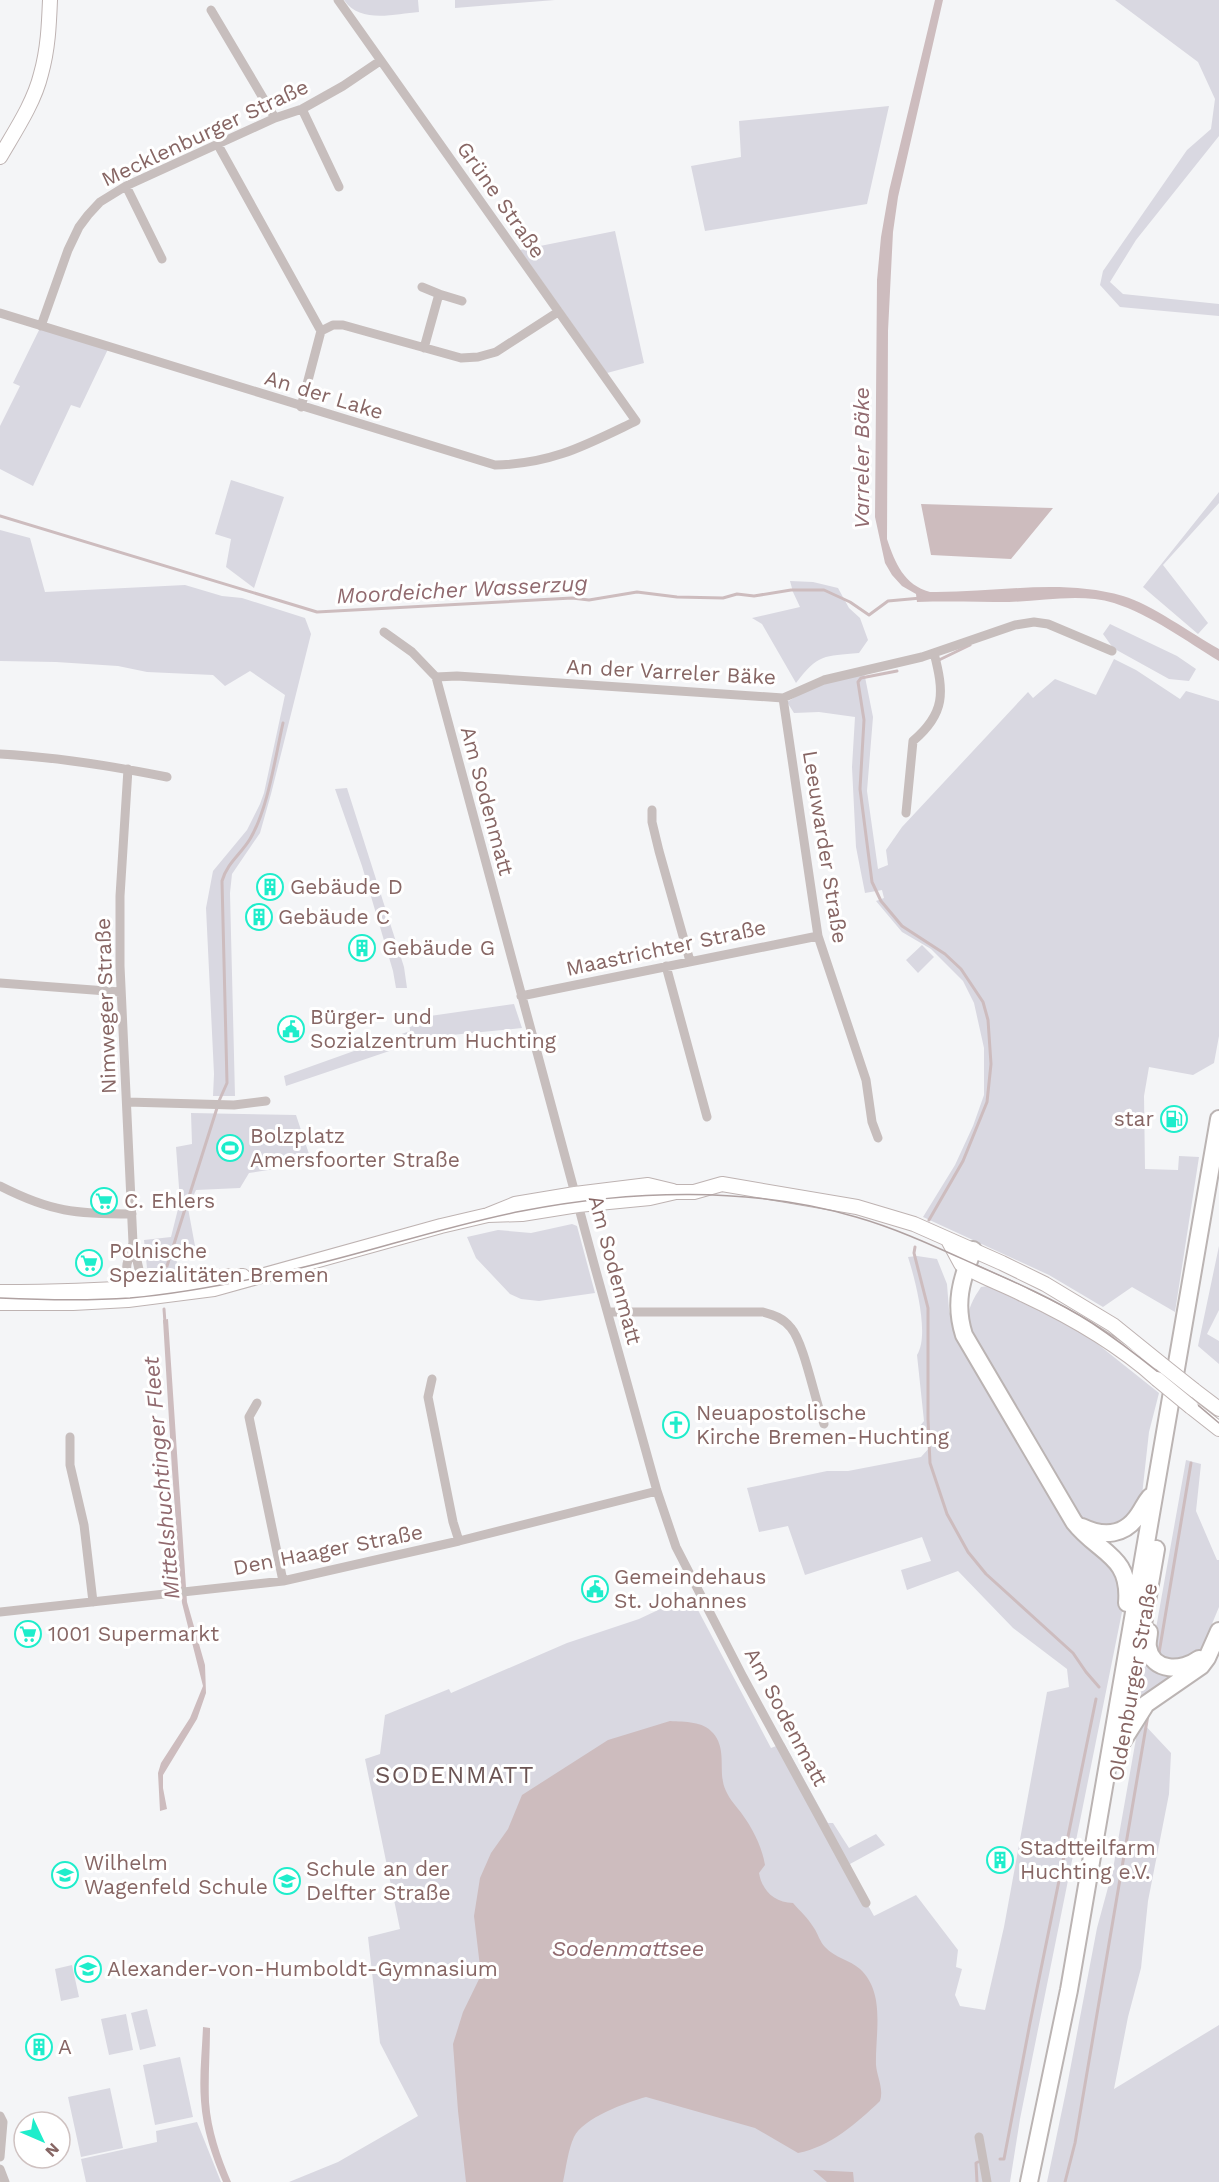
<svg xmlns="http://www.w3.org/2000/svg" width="1219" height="2182" font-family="'Work Sans',sans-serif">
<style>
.green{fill:#d9d8e1}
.water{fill:#cdbcbe}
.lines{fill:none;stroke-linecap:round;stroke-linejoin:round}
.stream{stroke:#cdbcbe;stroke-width:3}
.secondary-casing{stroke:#beb3b2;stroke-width:16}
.trunk-casing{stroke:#bbb4b3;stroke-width:20}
.minor{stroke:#c7bebd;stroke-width:9}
.secondary{stroke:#fff;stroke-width:14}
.trunk{stroke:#fff;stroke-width:16}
.tram{stroke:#afa1a1;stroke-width:1.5}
.secondary-bridge-casing{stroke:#beb3b2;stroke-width:16;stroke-linecap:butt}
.secondary-bridge{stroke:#fff;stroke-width:14}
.labels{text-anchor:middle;stroke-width:6;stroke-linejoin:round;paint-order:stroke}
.street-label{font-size:21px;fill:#876664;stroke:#fff}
.poi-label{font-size:21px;fill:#876664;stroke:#fff;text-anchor:start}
.water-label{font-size:22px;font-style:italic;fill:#916a6f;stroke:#fff}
.quarter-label{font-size:24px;letter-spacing:1.5px;fill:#6b5453;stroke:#fff}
</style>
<rect width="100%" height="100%" fill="#f4f5f7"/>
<path class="green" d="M344 0H418L419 12C394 14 360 24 344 0Z
M455 0H555L455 8Z
M1115 0H1219V136L1136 240 1110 282 1123 294 1219 304V316L1120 307 1100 285 1103 271 1187 150 1211 129 1215 99 1198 62Z
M889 106 867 204 705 231 691 166 741 157 739 121Z
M615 231 644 363 607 373 520 250Z
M41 326 109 347 80 408 71 405 33 486 0 469V426L20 386 13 383Z
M231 480 284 497 254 588 226 567 231 539 215 534Z
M1219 492V503L1163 565 1208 623 1198 634 1143 587Z
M0 530 30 538 45 592 185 585 222 596 242 598 305 618 311 634 271 794 260 833 232 874 230 893 235 1096H213L214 1074 206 908 213 871 247 830 260 804 264 793 285 695 250 671 225 686 213 675 147 672 118 666 56 662 0 661Z
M790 581 813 582 838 588 849 608 860 618 868 640 859 653C824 656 818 654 796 683L762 624 752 618 800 607 793 592Z
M1110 624 1177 656 1196 669 1189 681 1169 679 1113 648 1103 634Z
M1114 659 1136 670 1180 699 1186 691 1219 701V1036L1214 1063 1193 1075 1149 1067 1144 1096 1145 1169 1178 1170 1179 1156 1199 1157 1175 1312 1132 1287 1103 1307 1049 1275 923 1217 955 1165 973 1126 984 1095V1048L974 1003 963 981 931 949 902 932 876 901 884 898 882 890 865 893 856 847 852 767 855 717 819 712 794 713 787 702C811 686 837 679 864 672L873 717 867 791 878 869 888 865 886 850 902 827 1028 692 1033 698 1055 679 1096 695Z
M347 788 404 967 407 988H396L393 971 362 866 335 789Z
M922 945 934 957 918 973 906 960Z
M514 1004 522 1028 441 1036 416 1042 286 1086 284 1076 410 1031 409 1019Z
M191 1113 296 1115 312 1163 249 1173 240 1188 196 1190 188 1208 195 1246 175 1249 178 1271 151 1274 147 1268 144 1240 171 1237 180 1201 176 1147 192 1144Z
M572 1224 577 1226 595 1293 539 1301 521 1299 510 1294 476 1258 467 1237 498 1230 531 1233Z
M1219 1246V1310L1207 1334 1219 1341V1364L1198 1346Z
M917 1256 937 1259 947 1284 949 1310 955 1333 1066 1525 1079 1539 1106 1559 1123 1588 1122 1612 1020 2119 1010 2182H289L338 2162 418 2116 380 2043 368 1937 400 1929 365 1759 380 1754 385 1715 449 1689 451 1693 567 1643 639 1619 690 1595 771 1748 784 1743 828 1823H833L849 1848 876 1834 885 1845 850 1864 859 1889 874 1916 916 1895 958 1950 956 1967 962 1969 955 1995 960 2006 985 2010 1004 1927 1047 1692 1069 1687 1067 1669 1013 1628 958 1571 907 1590 901 1570 931 1561 922 1537 805 1575 788 1526 759 1532 747 1488 827 1471H848L921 1457 930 1447 915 1432 924 1421 917 1355C930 1335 915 1279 908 1257Z
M988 1286 1062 1322 1090 1338 1159 1393 1149 1432 1142 1495 1130 1517 1111 1529 1085 1520 1074 1510 967 1323C968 1308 973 1299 981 1287Z
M1186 1460 1201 1464 1196 1511 1217 1560H1219V1607L1202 1648 1191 1658 1174 1664 1160 1657 1153 1645Z
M1143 1652 1179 1673 1131 1716Z
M1142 1722 1171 1753 1169 1794 1148 1901 1141 1968 1128 2017 1114 2089 1219 2025V2182H1047L1067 2086 1097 1928 1113 1869 1137 1733Z
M72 1965 79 1997 61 2001 55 1969Z
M147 2009 156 2046 140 2050 131 2013Z
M126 2014 133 2050 109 2055 101 2019Z
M180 2057 193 2117 155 2125 143 2065Z
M110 2088 123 2148 81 2157 68 2097Z
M197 2122 221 2182H86L81 2159 157 2142 156 2131Z"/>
<path class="water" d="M935 0H943L898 197 893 232 888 331 887 539C895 563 904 585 930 592 994 593 1060 578 1123 596 1151 604 1192 634 1219 649V661C1186 641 1151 615 1114 603 1081 593 1043 601 1009 602 979 602 948 601 917 602L916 594 902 586 892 575 885 563 875 517 877 280 881 237 889 191Z
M921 504 1053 508 1011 559 931 555Z
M168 1319 187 1602 205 1665 206 1693 197 1719 163 1775V1788L167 1809 160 1811 158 1773 161 1763 190 1718 203 1686 182 1603 172 1470 163 1320Z
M670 1721C685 1722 703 1721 713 1733 728 1750 717 1773 726 1791 730 1800 737 1807 742 1814 753 1829 762 1847 765 1865L759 1873C762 1891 775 1903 793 1903 800 1911 808 1918 814 1928 818 1934 820 1942 825 1947 835 1958 850 1960 860 1969 886 1993 875 2034 876 2065 877 2077 884 2089 880 2101 857 2123 830 2147 798 2153L755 2128 646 2097C627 2102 583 2118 574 2137 568 2150 566 2168 563 2182H466L458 2111 453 2044 463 2012 481 1975 474 1916 480 1878 491 1853 508 1829 522 1795 608 1740Z
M203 2027 210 2028C210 2052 208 2077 209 2102 211 2130 220 2156 231 2182H223C212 2156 203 2130 201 2101 199 2077 202 2052 203 2027Z
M813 2170 853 2172 854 2182H827Z"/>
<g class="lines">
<path class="stream" d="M0 516 317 612 572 598 589 600 637 592 677 597 723 598 737 594 754 596 791 590H824L850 602 869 615 888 601 921 598
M939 660 970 645
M897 671 861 678 858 682 864 720 860 789 872 882 881 901 902 926 945 954 961 969 983 1002 988 1020 991 1064 987 1102 963 1161 929 1220
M219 1101 227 1083 222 881C227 863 241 854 250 839 268 809 275 758 283 723
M915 1247 914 1253 928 1308V1419L930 1463 947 1514 968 1552 986 1574 1073 1653 1086 1672 1099 1687
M167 1266 217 1108
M164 1309 165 1323
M1159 1653 1191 1463
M1000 2159H1004L1030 2023 1096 1699
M977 2182 976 2163 978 2162
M1065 2182 1075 2143 1148 1715"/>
<defs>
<path id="secondary" d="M0 157C15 131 34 103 41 74 48 49 49 25 50 0
M488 1215 522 1214 578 1205 650 1198 676 1192H694L722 1184 857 1207 914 1224 1002 1263 1045 1284 1113 1325 1160 1363
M948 1240 961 1264 965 1267C984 1278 1005 1285 1024 1295 1071 1317 1118 1344 1157 1379
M0 1292C48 1292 95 1291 142 1287 176 1284 209 1275 243 1276
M0 1303H73L128 1300 214 1289 441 1226 488 1215 515 1204 575 1194 648 1185 673 1191
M1194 1390 1219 1409
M1191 1407 1219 1429"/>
<path id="trunk" d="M973 1250C961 1280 954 1304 964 1335L1074 1522C1099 1554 1131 1555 1127 1603
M1082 1527C1103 1537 1125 1536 1139 1514 1143 1508 1145 1503 1150 1497
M1149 1632C1149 1636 1147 1642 1148 1647 1152 1673 1183 1671 1199 1659
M1137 1659 1156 1549
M1122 1742 1146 1704 1201 1666 1207 1658 1219 1631
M1029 2182 1069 1990 1219 1119"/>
</defs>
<use href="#secondary" class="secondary-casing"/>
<use href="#trunk" class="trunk-casing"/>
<path class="minor" d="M211 10 275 118
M302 109 339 187
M218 145 321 331 301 407
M126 186 162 259
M422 287 439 294
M0 313 495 465C552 464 586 445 636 421L338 0
M41 326 68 250 79 227 88 215 100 202 126 186 275 118 302 109 343 86 380 61
M321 331 333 325H343L461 358 478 357 496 352 558 312
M424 348 439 294 462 301
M384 632 412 652 436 677 594 1264 657 1491 676 1547 743 1677 866 1903
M436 677 457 676 783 698 824 680 922 657 1015 625 1034 622 1048 624 1112 651
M783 698 818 936 866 1080 872 1122 878 1138
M0 754C56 757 112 766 167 777
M128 769 120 896V966L133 1243 143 1287 140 1291
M652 810V822L659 851 690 961
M906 813 913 741C946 713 944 692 934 653
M666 966 707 1117
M0 983 120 992
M521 996 818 936
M127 1102 234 1105 266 1101
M0 1186C51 1212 76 1214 132 1214
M128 1292 125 1288 127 1264 133 1243
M608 1312H763C774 1315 783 1318 791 1328 804 1343 815 1401 824 1424
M432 1379 428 1397 453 1522 459 1541
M257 1403 249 1417 283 1581
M70 1437V1465L84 1525 93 1602
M0 1612 283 1581 459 1541 657 1491
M0 2116 3 2122 0 2157
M979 2137 987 2182
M0 2169 5 2182"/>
<use href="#secondary" class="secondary"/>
<use href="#trunk" class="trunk"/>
<path class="tram" d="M0 1298C43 1300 86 1301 130 1298 185 1293 241 1282 296 1269 371 1252 445 1226 522 1211 630 1190 749 1186 856 1217 898 1229 936 1247 976 1265 1015 1282 1056 1300 1092 1323 1137 1353 1178 1388 1219 1423"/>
<defs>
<path id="secondary-bridge" d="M1160 1363 1194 1390
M1157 1379 1191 1407"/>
</defs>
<use href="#secondary-bridge" class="secondary-bridge-casing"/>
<use href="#secondary-bridge" class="secondary-bridge"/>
</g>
<defs>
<symbol id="building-ring" viewBox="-11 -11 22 22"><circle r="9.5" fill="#fff" stroke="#1eedcb" stroke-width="1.5"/><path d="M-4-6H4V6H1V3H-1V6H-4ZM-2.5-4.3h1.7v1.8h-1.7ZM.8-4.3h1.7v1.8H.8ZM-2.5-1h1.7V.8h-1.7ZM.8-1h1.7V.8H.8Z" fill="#1eedcb"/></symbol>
<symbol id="civic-ring" viewBox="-11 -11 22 22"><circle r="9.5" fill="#fff" stroke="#1eedcb" stroke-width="1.5"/><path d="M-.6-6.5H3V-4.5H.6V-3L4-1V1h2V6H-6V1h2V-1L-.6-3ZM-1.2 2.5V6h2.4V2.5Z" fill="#1eedcb"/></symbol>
<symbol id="fuel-ring" viewBox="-11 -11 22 22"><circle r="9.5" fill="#fff" stroke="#1eedcb" stroke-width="1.5"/><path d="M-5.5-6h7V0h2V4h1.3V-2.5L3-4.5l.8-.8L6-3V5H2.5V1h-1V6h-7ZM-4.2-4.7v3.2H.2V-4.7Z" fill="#1eedcb"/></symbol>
<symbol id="stadium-ring" viewBox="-11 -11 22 22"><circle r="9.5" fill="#fff" stroke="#1eedcb" stroke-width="1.5"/><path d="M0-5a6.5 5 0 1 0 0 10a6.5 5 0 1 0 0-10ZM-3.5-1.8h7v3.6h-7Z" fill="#1eedcb"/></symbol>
<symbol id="supermarket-ring" viewBox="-11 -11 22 22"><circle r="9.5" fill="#fff" stroke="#1eedcb" stroke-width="1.5"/><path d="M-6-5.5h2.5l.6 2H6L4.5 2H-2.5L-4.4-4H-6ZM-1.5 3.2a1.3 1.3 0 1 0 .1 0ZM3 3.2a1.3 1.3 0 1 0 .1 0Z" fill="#1eedcb"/></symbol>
<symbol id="church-ring" viewBox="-11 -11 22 22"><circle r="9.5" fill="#fff" stroke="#1eedcb" stroke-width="1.5"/><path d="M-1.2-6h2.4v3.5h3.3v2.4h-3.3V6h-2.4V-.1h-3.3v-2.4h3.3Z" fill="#1eedcb"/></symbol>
<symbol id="school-ring" viewBox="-11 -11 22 22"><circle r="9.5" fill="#fff" stroke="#1eedcb" stroke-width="1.5"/><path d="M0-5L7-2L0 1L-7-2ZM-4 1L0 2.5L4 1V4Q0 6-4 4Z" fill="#1eedcb"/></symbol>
</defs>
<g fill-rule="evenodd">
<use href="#building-ring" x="255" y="872" width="30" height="30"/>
<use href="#building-ring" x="244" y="902" width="30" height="30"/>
<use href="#building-ring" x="347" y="933" width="30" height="30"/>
<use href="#civic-ring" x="276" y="1014" width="30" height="30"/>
<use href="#fuel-ring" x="1159" y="1104" width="30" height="30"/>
<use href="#stadium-ring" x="215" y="1133" width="30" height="30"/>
<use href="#supermarket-ring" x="89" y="1186" width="30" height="30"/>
<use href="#supermarket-ring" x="74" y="1248" width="30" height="30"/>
<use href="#church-ring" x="661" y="1410" width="30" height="30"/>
<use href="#civic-ring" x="580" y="1574" width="30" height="30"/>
<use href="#supermarket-ring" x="13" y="1619" width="30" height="30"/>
<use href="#building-ring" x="985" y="1845" width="30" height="30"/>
<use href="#school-ring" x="50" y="1860" width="30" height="30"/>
<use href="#school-ring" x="272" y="1866" width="30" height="30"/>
<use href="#school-ring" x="73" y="1954" width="30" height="30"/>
<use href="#building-ring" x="24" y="2032" width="30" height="30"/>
</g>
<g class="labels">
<g class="street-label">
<text transform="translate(205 133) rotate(-25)" y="7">Mecklenburger Straße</text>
<text transform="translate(501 200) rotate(55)" y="7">Grüne Straße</text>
<text transform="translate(324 395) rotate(17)" y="7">An der Lake</text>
<text transform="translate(671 672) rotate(3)" y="7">An der Varreler Bäke</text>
<text transform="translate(487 801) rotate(75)" y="7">Am Sodenmatt</text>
<text transform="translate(825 847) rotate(81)" y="7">Leeuwarder Straße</text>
<text transform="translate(666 948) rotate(-12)" y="7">Maastrichter Straße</text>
<text transform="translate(106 1006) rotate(-92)" y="7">Nimweger Straße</text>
<text transform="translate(615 1270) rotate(75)" y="7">Am Sodenmatt</text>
<text transform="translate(328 1550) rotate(-11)" y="7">Den Haager Straße</text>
<text transform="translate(1133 1682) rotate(-80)" y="7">Oldenburger Straße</text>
<text transform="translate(786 1717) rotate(62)" y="7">Am Sodenmatt</text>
</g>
<g class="poi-label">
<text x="290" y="894">Gebäude D</text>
<text x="278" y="924">Gebäude C</text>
<text x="382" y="955">Gebäude G</text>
<text x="310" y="1024">Bürger- und<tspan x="310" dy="24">Sozialzentrum Huchting</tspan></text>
<text x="1154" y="1126" text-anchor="end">star</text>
<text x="250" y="1143">Bolzplatz<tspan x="250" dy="24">Amersfoorter Straße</tspan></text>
<text x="124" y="1208">C. Ehlers</text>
<text x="109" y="1258">Polnische<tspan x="109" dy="24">Spezialitäten Bremen</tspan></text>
<text x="696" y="1420">Neuapostolische<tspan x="696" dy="24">Kirche Bremen-Huchting</tspan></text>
<text x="614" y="1584">Gemeindehaus<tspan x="614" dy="24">St. Johannes</tspan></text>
<text x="48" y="1641">1001 Supermarkt</text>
<text x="1020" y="1855">Stadtteilfarm<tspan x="1020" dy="24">Huchting e.V.</tspan></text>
<text x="84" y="1870">Wilhelm<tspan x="84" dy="24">Wagenfeld Schule</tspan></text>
<text x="306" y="1876">Schule an der<tspan x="306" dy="24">Delfter Straße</tspan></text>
<text x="107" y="1976">Alexander-von-Humboldt-Gymnasium</text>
<text x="58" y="2054">A</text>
</g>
<g class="water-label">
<text transform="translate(861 458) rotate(-90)" y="8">Varreler Bäke</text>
<text transform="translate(462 589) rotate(-3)" y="8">Moordeicher Wasserzug</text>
<text transform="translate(161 1478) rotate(-95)" y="8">Mittelshuchtinger Fleet</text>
<text x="628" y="1956">Sodenmattsee</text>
</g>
<g class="quarter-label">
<text x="455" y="1783">SODENMATT</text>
</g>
</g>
<g transform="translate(42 2140) rotate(134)"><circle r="28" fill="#ffffff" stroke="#cfc2c1" stroke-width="1.5"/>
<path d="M0-4.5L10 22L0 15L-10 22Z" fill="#1eedcb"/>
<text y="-9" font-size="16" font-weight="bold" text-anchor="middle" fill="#876664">N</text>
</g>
</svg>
